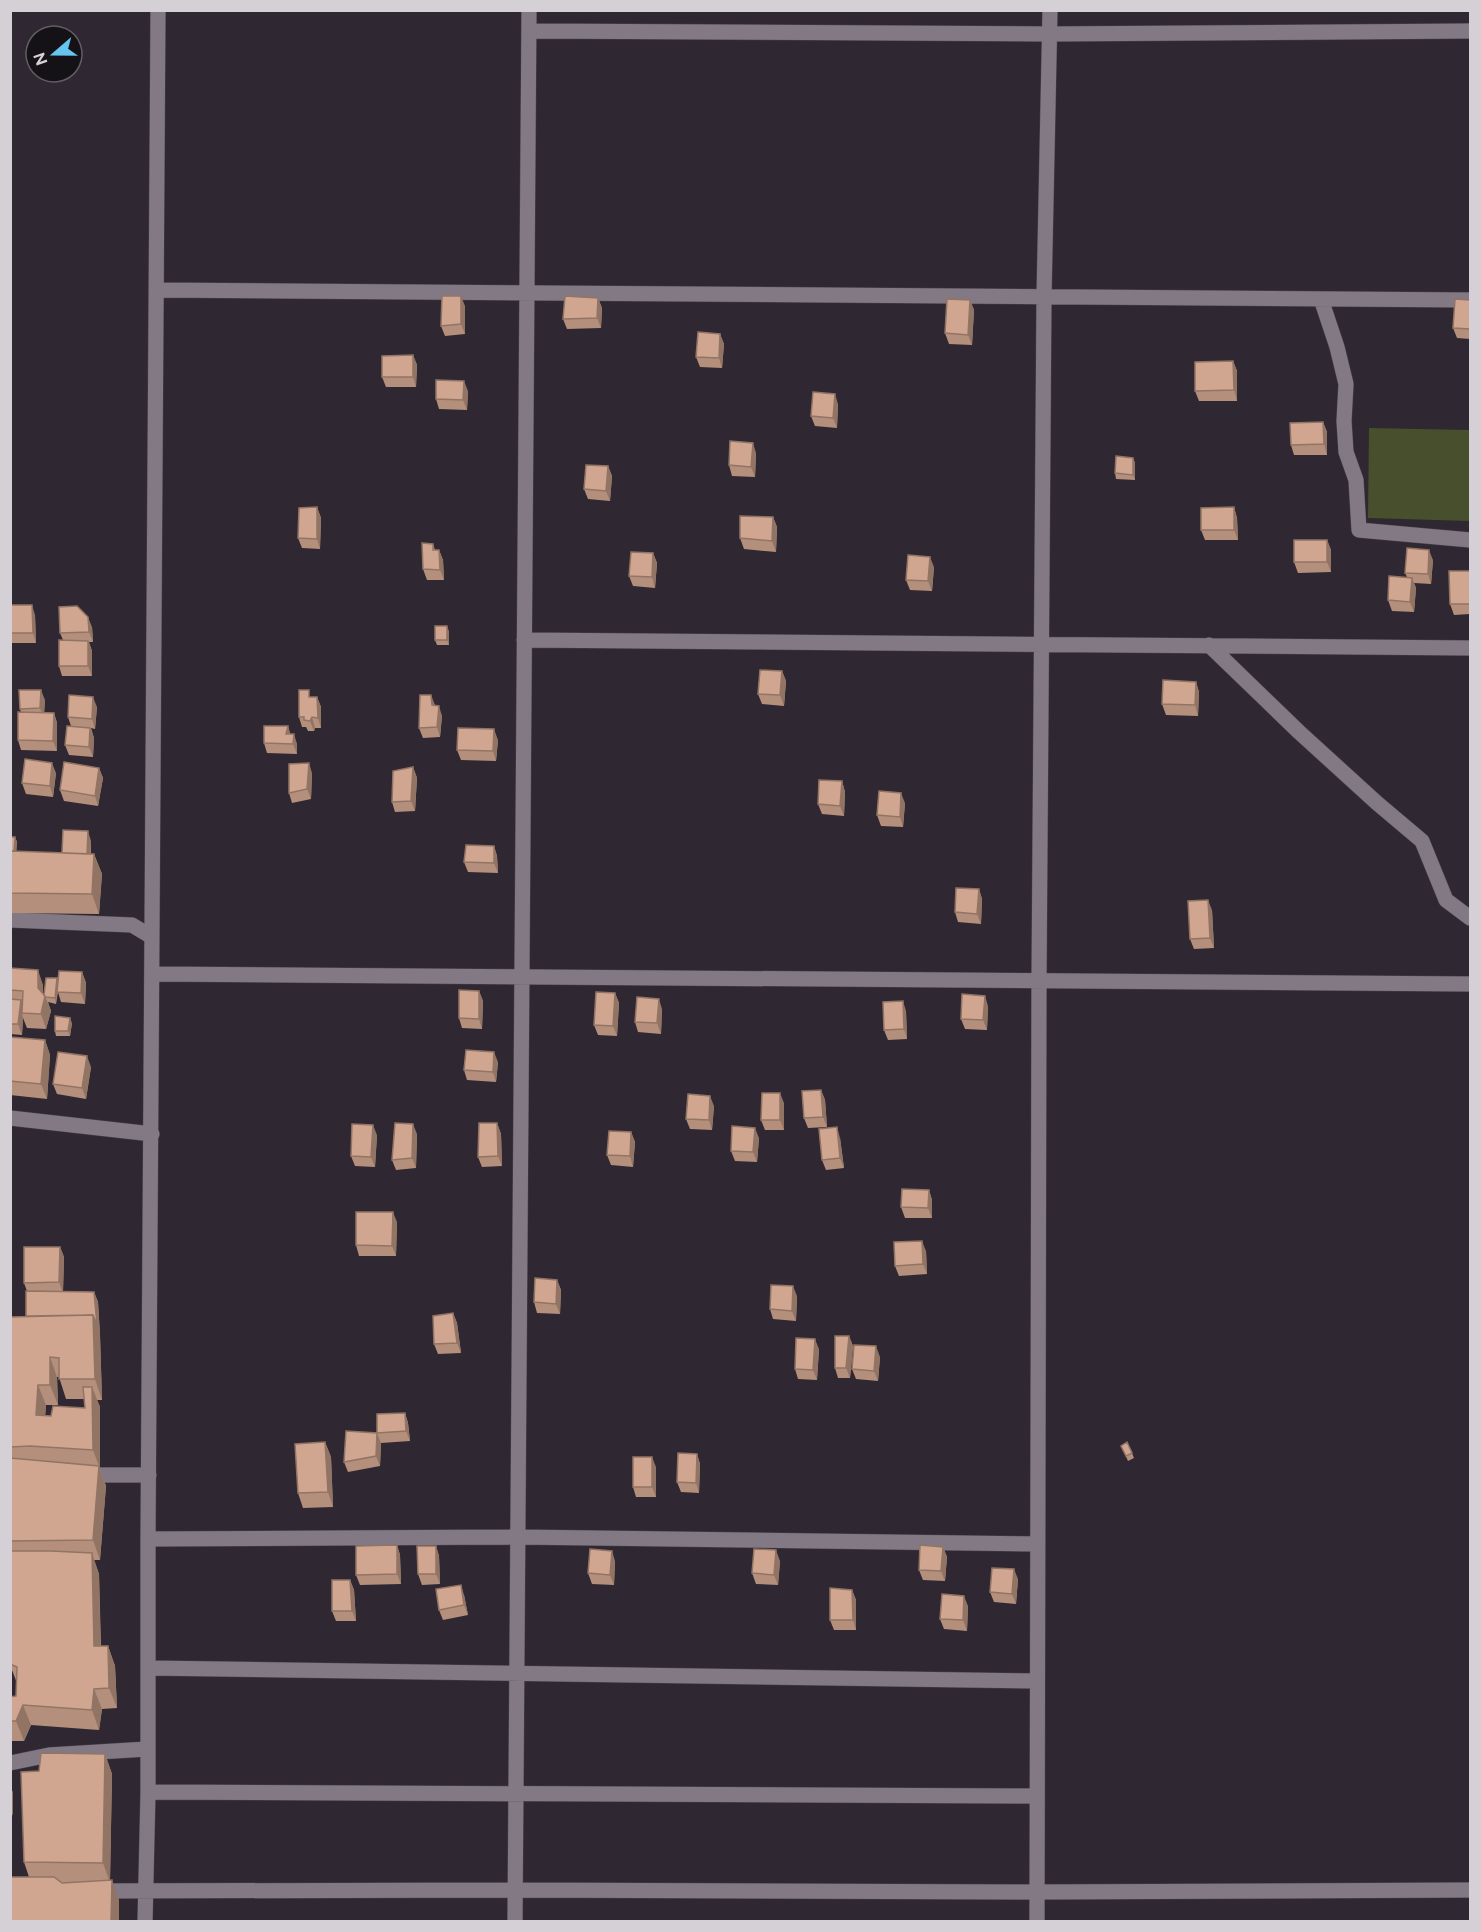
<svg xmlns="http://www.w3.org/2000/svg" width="1481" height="1932" font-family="Raleway,sans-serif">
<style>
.green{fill:#474f2c}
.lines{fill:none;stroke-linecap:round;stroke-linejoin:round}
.minor-casing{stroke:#48434b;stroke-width:16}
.minor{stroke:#827985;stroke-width:15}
.wall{fill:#b48f7c;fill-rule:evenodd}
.shaded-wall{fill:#927465}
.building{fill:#d1a690;stroke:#927465;stroke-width:1.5}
</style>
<rect width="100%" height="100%" fill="#2f2832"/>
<path class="green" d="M1369 428 1470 430V521L1368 518Z"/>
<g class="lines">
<defs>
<path id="minor" d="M529 31 1049 34 1470 31
M157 290 1470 300
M1321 299 1337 347 1346 384 1344 421 1346 452 1356 480 1359 530 1470 540
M524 640 1470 648
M1209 645 1299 732 1377 803 1422 841 1446 900 1470 918
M10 920 132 925 152 937
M153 974 1470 984
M10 1118 152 1134
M83 1475H149
M148 1539 518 1537 1038 1544
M148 1668 1037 1681
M10 1763 49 1755 147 1749
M148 1792 1037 1796
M97 1891 516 1890 1037 1892 1470 1890
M145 1922 148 1792V1539L158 10
M515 1922 529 10
M1037 1922 1039 980 1044 297 1050 10"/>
</defs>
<use href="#minor" class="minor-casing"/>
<use href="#minor" class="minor"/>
</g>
<path class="wall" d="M598 298 602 308 601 328 567 329 563 319Z
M970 300 974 310 972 345 949 344 945 333Z
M1470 300V339L1457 338 1453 328Z
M465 306V334L445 336 441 326Z
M720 334 724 344 722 368 700 367 696 357Z
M413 355 417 365 416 387H386L382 377Z
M1233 361 1237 371V401H1199L1195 391Z
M468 391 467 410 439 409 436 399Z
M838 404 837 428 815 426 811 416Z
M1323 422 1327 432V455H1294L1291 445Z
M756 453 755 477 732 476 729 465Z
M1133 458 1135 463V480L1116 479 1115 473Z
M608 466 612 476 610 501 588 499 584 489Z
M317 507 321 518 320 549 302 548 298 538Z
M1234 507 1237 518 1238 540H1205L1201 530Z
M773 517 777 527 776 552 744 549 740 538Z
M1327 540 1331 550V572L1298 573 1294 562Z
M433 544 435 550H439L443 560 444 580H427L423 569Z
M653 553 657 563 655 588 633 586 629 576Z
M1433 560 1431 584 1414 583 1416 588 1414 612 1392 611 1388 600 1407 577 1405 573Z
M934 567 932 591 910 590 906 580Z
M1470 571V614L1454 615 1450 604Z
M10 605 35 615 36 643H10Z
M92 627 93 642H89L92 651V676H62L59 666 63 640 60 633Z
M449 631V645H437L435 640Z
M782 671 786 681 784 706 762 704 758 694Z
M1196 682 1199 692 1198 716 1166 715 1162 704Z
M312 697H317L321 707V728H315L314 731H308L306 727H302L299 717Z
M45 700 44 712 54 713 57 723V751L21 750 18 740 21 712 20 709Z
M435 705 442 716 440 737 423 738 419 728Z
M97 707 95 729 91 728 94 738 93 757 69 755 65 745 71 726 68 717Z
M288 726 290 734 297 744V754L267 753 264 743Z
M498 740 496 761 461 760 457 750Z
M413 767 417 778 415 811 395 812 392 802Z
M99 768 103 778 98 806 64 801 60 790Z
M56 773 53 797 26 794 22 783Z
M312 773 311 799 292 803 289 793Z
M842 781 845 792 844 816 822 814 818 804Z
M905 803 903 827 881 826 877 815Z
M10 837H15L17 842 16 852 62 853 91 841V854H94L102 874 99 914 10 913Z
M494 846 497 856 498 873 468 872 464 862Z
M979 889 982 899 981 924 958 922 955 912Z
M1212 910 1214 948 1194 949 1190 939Z
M10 968 43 985V994L44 995 58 982 82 972 86 983 85 1004 61 1002 58 992 56 1004 48 1002 51 1011 46 1029 27 1028 23 1018 22 1035 10 1034Z
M479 991 483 1001 482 1029 462 1028 459 1018Z
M615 993 619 1003 617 1036 598 1035 594 1025Z
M988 1006 987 1030 965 1029 961 1019Z
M662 1009 661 1034 638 1032 635 1022Z
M906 1011 907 1039 888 1040 884 1030Z
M72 1023 70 1036H56L55 1031Z
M10 1037 45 1040 50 1055 47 1099 10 1095Z
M498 1062 496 1082 467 1080 464 1070Z
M91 1067 86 1099 57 1094 53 1084Z
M821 1090 825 1100 827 1127 808 1128 804 1118Z
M784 1103V1130H765L761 1120Z
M714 1106 712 1130 690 1129 686 1119Z
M497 1123 501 1134 502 1166 482 1167 478 1157Z
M631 1132 635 1142 633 1167 611 1165 607 1155Z
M417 1134 416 1168 396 1170 392 1160Z
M377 1135 375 1167 355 1166 351 1156Z
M759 1138 757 1162 735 1161 731 1151Z
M840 1138 844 1168 826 1170 822 1160Z
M929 1190 932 1200V1218H905L901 1207Z
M397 1222 396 1256H359L356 1245Z
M60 1247 64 1257 63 1291 94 1292 98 1302 100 1335 102 1400H97L100 1407V1470L106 1486 100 1560H94L99 1574 101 1646H108L115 1666 117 1708 102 1709 99 1730 31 1725 24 1741H10V1697L16 1696 17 1683 10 1665V1317L26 1316 27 1291 24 1283ZM57 1377H59L66 1399H84L85 1408 51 1416H45L46 1405H58Z
M926 1251 927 1274 899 1276 895 1266Z
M557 1280 561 1290 560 1314 537 1313 534 1302Z
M797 1296 796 1321 773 1319 770 1309Z
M453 1313 457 1323 461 1353 438 1354 434 1344Z
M849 1336 853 1346 850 1378H838L835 1368Z
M819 1349 817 1380 798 1379 795 1369Z
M880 1357 878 1381 856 1379 852 1369Z
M405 1413 408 1423 410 1441 381 1443 377 1433Z
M377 1433 381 1443 380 1466 348 1472 344 1462Z
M325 1442 331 1457 333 1507 303 1508 298 1493Z
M1121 1446 1132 1453 1134 1458 1128 1461Z
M697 1454 700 1464 699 1493 681 1492 677 1482Z
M656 1467V1497H636L633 1487Z
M397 1545 400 1555 401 1584 360 1585 356 1575Z
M436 1546 439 1556 440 1584 422 1585 418 1574Z
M943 1547 947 1557 945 1581 923 1580 919 1570Z
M615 1561 614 1585 592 1584 588 1573Z
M780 1561 778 1585 756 1584 752 1573Z
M1018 1579 1016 1604 994 1602 990 1592Z
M350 1580 354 1590 356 1621H336L332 1611Z
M852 1590 856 1600V1630H834L830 1620Z
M464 1595 468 1615 443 1620 439 1610Z
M968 1606 967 1631 944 1629 940 1619Z
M105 1754 112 1774 110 1880 119 1900 29 1877 24 1862 39 1771Z"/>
<path class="shaded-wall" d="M461 296 465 306V334L461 324Z
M598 298 602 308 601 328 597 318Z
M970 300 974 310 972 345 968 335Z
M720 334 724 344 722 368 719 358Z
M413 355 417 365 416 387 413 377Z
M1233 361 1237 371V401L1234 390Z
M464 381 468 391 467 410 463 400Z
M835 394 838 404 837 428 833 418Z
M1323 422 1327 432V455L1324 444Z
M753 443 756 453 755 477 751 467Z
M1133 458 1135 463V480L1133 475Z
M608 466 612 476 610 501 606 491Z
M317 507 321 518 320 549 317 539Z
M1234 507 1237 518 1238 540 1234 530Z
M773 517 777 527 776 552 772 541Z
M1327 540 1331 550V572L1327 562Z
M439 550 443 560 444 580 440 570Z
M1429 550 1433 560 1431 584 1428 574Z
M653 553 657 563 655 588 652 577Z
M930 557 934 567 932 591 928 581Z
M1412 578 1416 588 1414 612 1410 602Z
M32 605 35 615 36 643 33 633Z
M88 617 92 627 93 642 89 632Z
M447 626 449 631V645L447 640Z
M88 641 92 651V676L88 666Z
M782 671 786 681 784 706 780 695Z
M1196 682 1199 692 1198 716 1195 705Z
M41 690 45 700 44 719 40 708Z
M431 695 435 705H432Z
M93 697 97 707 95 729 92 719Z
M317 697 321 707V728L318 718Z
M439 706 442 716 440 737 437 727Z
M54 713 57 723V751L53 741Z
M312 717 315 728 314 731 310 721Z
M288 726 291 736 286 734Z
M90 728 94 738 93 757 89 747Z
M494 729 498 740 496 761 493 751Z
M294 734 297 744V754L293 744Z
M52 763 56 773 53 797 50 786Z
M309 763 312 773 311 799 307 789Z
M413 767 417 778 415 811 411 801Z
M99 768 103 778 98 806 95 796Z
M842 781 845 792 844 816 840 806Z
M901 793 905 803 903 827 900 817Z
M88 831 91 841 90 867 86 856Z
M15 837 17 842 16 857 14 851Z
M494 846 497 856 498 873 494 863Z
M94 854 102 874 99 914 92 894Z
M979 889 982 899 981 924 977 914Z
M1208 900 1212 910 1214 948 1210 938Z
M38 970 43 985V1003L38 988Z
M82 972 86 983 85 1004 81 993Z
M57 978 58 983 56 1004 55 998Z
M479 991 483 1001 482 1029 479 1019Z
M615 993 619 1003 617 1036 613 1026Z
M45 996 51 1011 46 1029 41 1014Z
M985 996 988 1006 987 1030 983 1020Z
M659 999 662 1009 661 1034 657 1023Z
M21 1000 24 1010 22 1013 23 1018 22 1035 18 1024Z
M903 1001 906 1011 907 1039 904 1029Z
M70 1018 72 1023 70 1036 68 1031Z
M45 1040 50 1055 47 1099 41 1084Z
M494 1052 498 1062 496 1082 493 1072Z
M87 1056 91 1067 86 1099 82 1088Z
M821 1090 825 1100 827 1127 823 1117Z
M780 1093 784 1103V1130L780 1120Z
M710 1096 714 1106 712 1130 709 1120Z
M497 1123 501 1134 502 1166 498 1156Z
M413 1124 417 1134 416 1168 412 1158Z
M373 1125 377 1135 375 1167 371 1157Z
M837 1127 840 1138 844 1168 840 1158Z
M755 1128 759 1138 757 1162 753 1152Z
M631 1132 635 1142 633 1167 630 1156Z
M929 1190 932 1200V1218L928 1208Z
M393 1212 397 1222 396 1256 392 1246Z
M922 1241 926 1251 927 1274 923 1264Z
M60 1247 64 1257 63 1293 59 1282Z
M557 1280 561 1290 560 1314 556 1304Z
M793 1286 797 1296 796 1321 792 1311Z
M94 1292 98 1302 100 1335 102 1400 95 1379 93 1315Z
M453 1313 457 1323 461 1353 457 1343Z
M849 1336 853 1346 850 1378 846 1368Z
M815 1339 819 1349 817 1380 813 1370Z
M876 1346 880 1357 878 1381 874 1371Z
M50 1357 57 1377 58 1405 50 1385Z
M38 1385 46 1405 44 1435 36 1415Z
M92 1387 100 1407V1470L106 1486 100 1560 93 1540 99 1466 93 1450Z
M405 1413 408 1423 410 1441 406 1431Z
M377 1433 381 1443 380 1466 376 1456Z
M325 1442 331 1457 333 1507 328 1492Z
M697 1454 700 1464 699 1493 696 1483Z
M652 1457 656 1467V1497L652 1487Z
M397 1545 400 1555 401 1584 397 1574Z
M436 1546 439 1556 440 1584 436 1574Z
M943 1547 947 1557 945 1581 941 1571Z
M776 1550 780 1561 778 1585 774 1575Z
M612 1551 615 1561 614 1585 610 1575Z
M92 1553 99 1574 101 1666 94 1646Z
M1014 1569 1018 1579 1016 1604 1012 1594Z
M350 1580 354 1590 356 1621 352 1611Z
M461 1585 464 1595 468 1615 464 1605Z
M852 1590 856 1600V1630L853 1620Z
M964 1596 968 1606 967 1631 963 1620Z
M108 1646 115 1666 117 1708 109 1688Z
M94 1689 102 1709 99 1730 92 1710Z
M23 1705 31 1725 24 1741 16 1721Z
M105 1754 112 1774 110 1883 103 1863Z
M10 1786 13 1792V1816L10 1809Z
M112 1880 119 1900V1922H111Z"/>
<path class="building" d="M442 296H461V324L441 326Z
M565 296 598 298 597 318 563 319Z
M947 299 970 300 968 335 945 333Z
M1455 299 1470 300V329L1453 328Z
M698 332 720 334 719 358 696 357Z
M413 355V377H382V356Z
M1233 361 1234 390 1195 391V362Z
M436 380 464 381 463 400 436 399Z
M813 392 835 394 833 418 811 416Z
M1323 422 1324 444 1291 445 1290 423Z
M730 441 753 443 751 467 729 465Z
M1116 456 1133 458V475L1115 473Z
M586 465 608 466 606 491 584 489Z
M317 507V539L298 538 299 508Z
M1234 507V530H1201V508Z
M740 516 773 517 772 541 740 538Z
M1294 540H1327V562H1294Z
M422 543 433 544V550H439L440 570 423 569Z
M1407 548 1429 550 1428 574 1405 573Z
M631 552 653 553 652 577 629 576Z
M908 555 930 557 928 581 906 580Z
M1449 571H1470V604H1450Z
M1389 576 1412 578 1410 602 1388 600Z
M10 605H32L33 633H10Z
M77 606 88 617 89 632 60 633 59 607Z
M435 626H447V640H435Z
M59 640 88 641V666H59Z
M760 670 782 671 780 695 758 694Z
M1163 680 1196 682 1195 705 1162 704Z
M19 690H41L40 708 20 709Z
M299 690H309V697H317L318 718 312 717 310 721 304 720V717H299Z
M69 695 93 697 92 719 68 717Z
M420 695H431L432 705 439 706 437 727 419 728Z
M18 712 54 713 53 741 18 740Z
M67 726 90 728 89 747 65 745Z
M264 726H288L286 734H294L293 744 264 743Z
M458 728 494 729 493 751 457 750Z
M25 759 52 763 50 786 22 783Z
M64 762 99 768 95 796 60 790Z
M309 763 307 789 289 793V764Z
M413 767 411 801 392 802 393 771Z
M819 780 842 781 840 806 818 804Z
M879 791 901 793 900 817 877 815Z
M63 830 88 831 87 854 62 853Z
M10 837H15L14 851H10Z
M466 845 494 846V863L464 862Z
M10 851 94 854 92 894 10 893Z
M956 888 979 889 977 914 955 912Z
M1208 900 1210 938 1190 939 1188 901Z
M10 968 38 970V988L45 996 41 1014 22 1013 23 991 10 990Z
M59 971 82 972 81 993 57 992Z
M46 978H57L55 998 45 997 44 995Z
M459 990 479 991V1019L459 1018Z
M596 992 615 993 613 1026 594 1025Z
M962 994 985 996 983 1020 961 1019Z
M637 997 659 999 657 1023 635 1022Z
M10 999 21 1000 18 1024H10Z
M903 1001 904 1029 884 1030 883 1002Z
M55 1016 70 1018 68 1031H55Z
M10 1037 45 1040 41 1084 10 1081Z
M466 1050 494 1052 493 1072 464 1070Z
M58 1052 87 1056 82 1088 53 1084Z
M821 1090 823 1117 804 1118 802 1091Z
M762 1093H780V1120H761Z
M688 1094 710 1096 709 1120 686 1119Z
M395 1123 413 1124 412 1158 392 1160Z
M479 1123H497L498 1156 478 1157Z
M352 1124 373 1125 371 1157 351 1156Z
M732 1126 755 1128 753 1152 731 1151Z
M837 1127 840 1158 822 1160 819 1129Z
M609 1131 631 1132 630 1156 607 1155Z
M902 1189 929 1190 928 1208 901 1207Z
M356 1212H393L392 1246 356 1245Z
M922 1241 923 1264 895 1266 894 1242Z
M24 1247H60L59 1282 24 1283Z
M535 1278 557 1280 556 1304 534 1302Z
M771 1285 793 1286 792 1311 770 1309Z
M26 1291 94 1292 97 1325 93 1315 26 1316Z
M453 1313 457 1343 434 1344 433 1316Z
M93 1315 95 1379H59V1358L50 1357V1385H38L36 1415 51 1416 53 1406 85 1408 83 1387H92L93 1450 30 1446 10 1447V1317Z
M835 1336H849L846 1368H835Z
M796 1338 815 1339 813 1370 795 1369Z
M854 1345 876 1346 874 1371 852 1369Z
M405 1413 406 1431 377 1433V1414Z
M346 1431 377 1433 376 1456 344 1462Z
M325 1442 328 1492 298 1493 295 1444Z
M1127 1442 1132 1453 1126 1456 1121 1446Z
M678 1453 697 1454 696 1483 677 1482Z
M633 1457H652V1487H633Z
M10 1458 99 1466 93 1540 10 1541Z
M397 1545V1574L356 1575V1546Z
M920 1545 943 1547 941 1571 919 1570Z
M417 1546H436V1574H418Z
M590 1549 612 1551 610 1575 588 1573Z
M754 1549 776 1550 774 1575 752 1573Z
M10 1551H51L92 1553 94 1646H108L109 1688 94 1689 92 1710 23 1705 16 1721H10V1697L16 1696 17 1667 10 1664Z
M992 1568 1014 1569 1012 1594 990 1592Z
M332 1580H350L352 1611H332Z
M461 1585 464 1605 439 1610 436 1589Z
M830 1588 852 1590 853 1620H830Z
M942 1594 964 1596 963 1620 940 1619Z
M41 1753 105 1754 103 1863 24 1862 21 1772 39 1771Z
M10 1877H54L62 1883 112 1880 111 1922H10Z"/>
<rect width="1481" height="1932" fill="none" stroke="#d4d0d6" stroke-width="24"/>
<g transform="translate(54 54) rotate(250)"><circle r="28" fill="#151217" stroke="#615e63" stroke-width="1.5"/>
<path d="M0-4.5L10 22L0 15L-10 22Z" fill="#65c5ee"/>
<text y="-9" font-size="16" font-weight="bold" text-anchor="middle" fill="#d4d0d6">N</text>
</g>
</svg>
